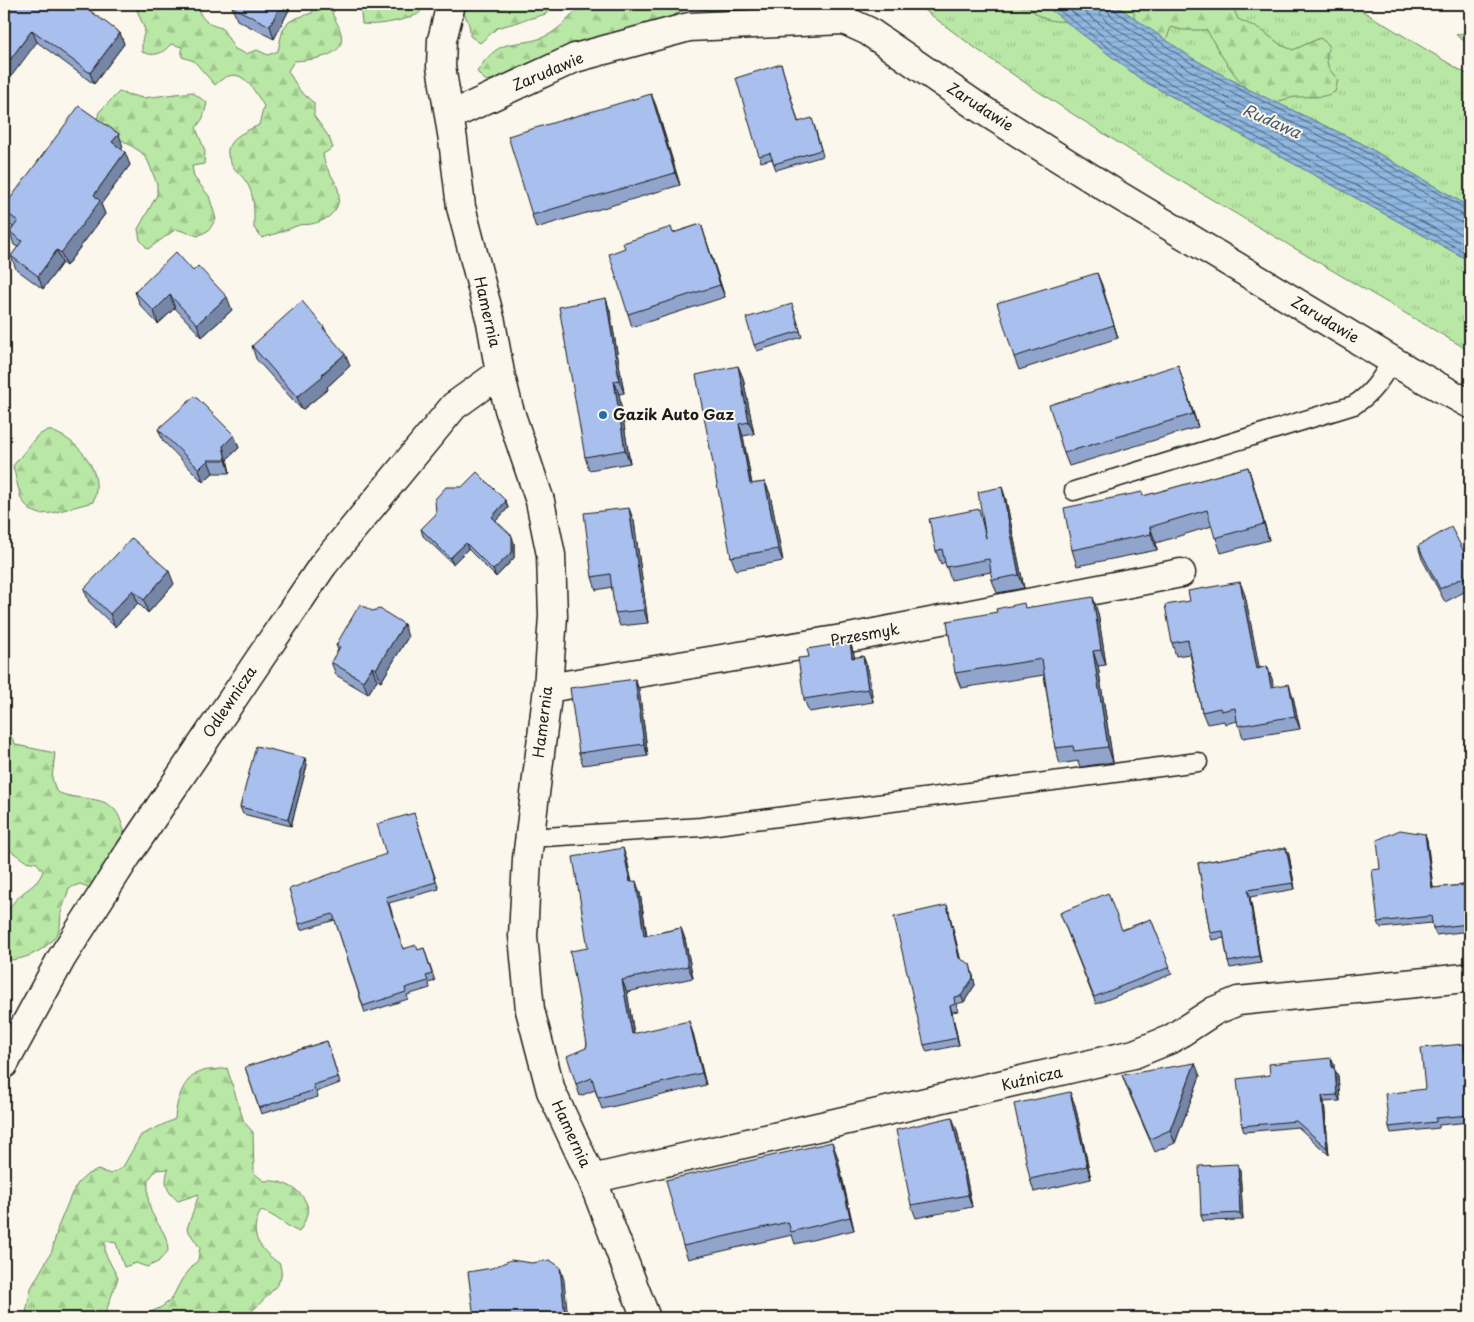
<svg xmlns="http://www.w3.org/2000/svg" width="1474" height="1322" font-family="'Playpen Sans',sans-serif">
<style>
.grass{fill:url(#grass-tufts);stroke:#6a8260}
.forest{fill:url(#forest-firs);stroke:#6a8260}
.water{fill:url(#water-rules);stroke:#617a93}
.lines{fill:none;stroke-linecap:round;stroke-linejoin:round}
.shore{stroke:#4a5a6b;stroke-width:1}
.lane-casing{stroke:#1c1c1c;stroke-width:21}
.street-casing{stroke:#1c1c1c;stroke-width:31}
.lane{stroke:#fbf7ec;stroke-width:18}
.street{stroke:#fbf7ec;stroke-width:28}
.wall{fill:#91a4cc;stroke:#1c1c1c}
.shaded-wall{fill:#7686a6;stroke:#1c1c1c}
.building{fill:#a9bfed;stroke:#1c1c1c}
.poi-dot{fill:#1f6fb2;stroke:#fbf7ec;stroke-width:2}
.labels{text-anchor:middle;stroke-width:4;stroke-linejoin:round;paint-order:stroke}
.street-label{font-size:15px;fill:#1c1c1c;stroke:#fbf7ec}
.poi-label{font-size:15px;font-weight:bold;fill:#1c1c1c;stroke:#fbf7ec;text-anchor:start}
.water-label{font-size:16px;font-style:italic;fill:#4a5a6b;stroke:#fbf7ec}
</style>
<defs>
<pattern id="grass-tufts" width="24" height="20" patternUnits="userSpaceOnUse" patternTransform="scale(1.25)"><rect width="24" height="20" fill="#b9e7a5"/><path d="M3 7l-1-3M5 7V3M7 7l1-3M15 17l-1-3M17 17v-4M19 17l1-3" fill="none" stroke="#9ec68d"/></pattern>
<pattern id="forest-firs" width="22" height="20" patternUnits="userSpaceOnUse" patternTransform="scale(1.25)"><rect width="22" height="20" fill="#b9e7a5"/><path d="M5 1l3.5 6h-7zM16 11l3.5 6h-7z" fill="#9ec68d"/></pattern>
<pattern id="water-rules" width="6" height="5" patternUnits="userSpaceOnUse" patternTransform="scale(1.25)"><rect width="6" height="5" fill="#8fb8e2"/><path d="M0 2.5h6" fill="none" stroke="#7495b6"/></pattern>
</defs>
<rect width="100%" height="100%" fill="#fbf7ec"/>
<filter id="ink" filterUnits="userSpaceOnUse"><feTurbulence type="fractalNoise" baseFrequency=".02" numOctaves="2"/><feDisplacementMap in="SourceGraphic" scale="10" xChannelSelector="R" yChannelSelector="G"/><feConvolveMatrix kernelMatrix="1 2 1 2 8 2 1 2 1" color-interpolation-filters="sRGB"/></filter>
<g filter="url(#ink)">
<path class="grass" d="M917 4H1043L1142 80 1470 261V351C1369 292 1268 233 1167 173 1081 120 996 67 917 4Z
M1114 4H1351L1470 76V207L1359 142 1248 89 1192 58Z
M1470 31V45L1456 35Z"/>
<path class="forest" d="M142 4H162L167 8 177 6 178 4H198L197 7C202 20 208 25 222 28L235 49 246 54 257 50 268 55 278 51C284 22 283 22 312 13L316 4H427C424 7 420 14 416 15 403 21 376 26 362 24L361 12 352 5H340L332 13C335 20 340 27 341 34 347 58 309 60 294 61L288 71 300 91 314 103V116L329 137 333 148 323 154C325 170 333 175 338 189 343 208 329 221 311 224 307 225 303 224 299 225 287 230 275 234 262 238L254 228C254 213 255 196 247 183 243 176 236 172 232 165 218 142 242 133 259 125L264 106C251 86 240 61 215 85L194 61 182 57V47L171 44C162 54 155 57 142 52V41L145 30 137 10Z
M463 4H554L546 14 497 28 480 43 470 36C471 20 463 18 463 4Z
M590 4H750C722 27 711 2 685 10 669 14 660 33 645 38 601 54 553 63 508 76L486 81 477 72C502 31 519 51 550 34 565 25 573 10 590 4Z
M1030 4H1086L1075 21C1056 22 1042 22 1029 7Z
M1127 4H1235L1234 9 1238 19 1260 29 1281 45 1293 50 1320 38 1329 45C1325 61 1326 68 1338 79L1335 92C1321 99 1312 96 1297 97 1289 97 1278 103 1270 102 1245 98 1217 50 1207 30H1182L1171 27 1166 41 1134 22V11Z
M119 92 143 98 192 92 207 103 203 118 196 128 205 151 204 164 192 166 194 177 209 196 216 219 209 230 198 236 176 229 148 249 140 240 138 229 157 195V184L148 161 141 152 96 124 99 112Z
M48 430C77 438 106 471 93 502L52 513 40 514 30 510 21 499 13 466 37 436Z
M4 725 16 745 55 753 52 778 56 791C74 802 102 794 115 810 122 818 124 834 128 844L91 888 80 884 69 888C67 896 63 905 61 914 60 919 61 925 59 930 51 947 29 959 10 960 0 933 0 912 23 893 32 886 39 882 43 871L37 863 25 861 4 846Z
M227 1068 244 1122 253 1132 254 1173 264 1181C279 1179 302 1188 307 1205 309 1214 304 1224 299 1232 285 1226 276 1215 261 1211 247 1234 260 1250 280 1264 280 1267 282 1272 281 1276 279 1288 254 1308 245 1318H136L160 1308 171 1300 182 1279 198 1260 200 1248 187 1229 199 1194 178 1201C166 1191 164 1184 168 1169L156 1170 148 1180C148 1192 147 1205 153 1215 161 1231 167 1232 168 1251L158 1262 147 1267 136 1263 124 1267 116 1243 105 1241V1253L118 1278 105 1314 95 1318H25L31 1288 52 1251 58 1227 72 1193 78 1183 88 1174 98 1170 111 1174 123 1167 141 1135 175 1119C176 1103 182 1079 200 1072 207 1069 219 1070 227 1068Z"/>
<path class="water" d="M1043 4H1114L1192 58 1248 89 1359 142 1470 207V261L1142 80Z"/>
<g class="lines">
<path class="shore" d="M1051 4 1145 76 1470 255
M1062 4 1148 71 1470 248
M1074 4 1152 64 1470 239
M1098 4 1100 13 1106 21 1183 75 1240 105 1351 159 1460 222 1470 225
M1106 4 1110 15 1186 68 1243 99 1354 152 1463 215 1470 217
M1112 4 1114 10 1189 62 1246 93 1357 147 1470 211"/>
<defs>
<path id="lane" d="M1074 491 1354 405C1372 394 1381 379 1392 361
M529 838 701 827 1198 762"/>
<path id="street" d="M451 4 442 40 441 66 453 140 461 207 491 322 500 373 509 409 540 501 551 555 553 616 548 688 527 859 523 936 530 1010 551 1091 592 1179 646 1318
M450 116 575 58 689 27 844 20 868 31 978 107 1118 195 1408 370 1470 404
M548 688 854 637 1181 573
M4 1064 61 959 130 851 323 565 454 406 500 373
M592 1179 1134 1054 1171 1039 1214 1011 1238 1001 1465 978"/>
</defs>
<use href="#lane" class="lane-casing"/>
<use href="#street" class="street-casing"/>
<use href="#lane" class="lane"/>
<use href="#street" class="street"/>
</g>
<path class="wall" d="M4 4 120 33 124 44 94 84 37 42Z
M234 4H292L274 39 237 20 232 7Z
M781 64 798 121 814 124 823 156 776 170 772 159 761 162 759 156Z
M651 94 656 106 680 185 536 228 532 215Z
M123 147 121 149 130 165 101 204 105 214 66 266 62 263 43 289 16 269 11 256 18 247 14 245 10 232 13 227 7 222 4 214V207Z
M701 224 725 297 632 327 628 314 673 233Z
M193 271 232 310 202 337 175 308 158 324 140 305 135 292Z
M1097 273 1118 338 1019 370 1014 357Z
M794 310 802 337 757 351 754 345Z
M610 311 624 393 619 394 630 463 589 470 585 457Z
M324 327 326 331 350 366 327 387 328 389 302 410 256 359 252 346Z
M738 366 743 378 754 434 743 436 752 484 765 482 770 494 783 561 736 570 731 557Z
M1182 378 1198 427 1069 466 1064 453Z
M158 429 234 435 239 448 227 459 230 473H213L203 482 163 441Z
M1248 467 1253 483 1269 540 1221 553 1212 526 1156 543 1157 550 1077 566 1072 550 1144 496Z
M1002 487 1006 500 1024 588 997 593 992 580 991 572 951 580 945 562 941 564 936 551 983 519Z
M506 501 508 508 496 521 514 543V558L496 577 468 549 453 564 423 536 421 529Z
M634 521 648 623 620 626 615 613 612 587 596 590 592 577Z
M1418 546 1470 563V589L1445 602 1422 559Z
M174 584 148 613 138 603 115 627 89 602 84 589Z
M1245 595 1259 668 1267 666 1272 679 1273 687 1293 697 1300 729 1243 738 1238 721 1225 724 1224 721 1207 724 1202 712 1190 654 1176 656 1172 643Z
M1026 608 1098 613 1106 665 1098 666 1113 762 1080 767 1078 761 1060 764 1055 748 1044 675 961 688 955 673 997 612Z
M408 637 381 682 377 680 368 694 336 675 331 662 338 650 336 645Z
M850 642 855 658 863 656 868 669 873 702 809 712 804 699 809 657Z
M635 679 639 690 648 756 583 765 579 753Z
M305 758 307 765 291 826 243 814 240 807Z
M414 813 439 889 389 903 403 949 418 950 424 948 435 981 429 983 430 988 407 995 408 999 365 1013 335 920 301 930 299 924 386 854Z
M1425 834 1427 840 1433 888 1464 885 1466 891 1470 923V931L1436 935 1433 928 1432 923 1381 928 1378 922 1380 869Z
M1286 848 1289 855 1295 889 1250 897 1261 963 1230 968 1228 962 1224 938 1212 940 1210 933 1198 863Z
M627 860 632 882 640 893 647 935 681 928 685 939 693 978 627 992 634 1034 693 1033 706 1085 602 1109 595 1090 580 1096 576 1084 587 1044 588 948Z
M947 905 949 912 960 959 972 971 975 985 964 1002 956 1004 958 1011 952 1012 959 1045 927 1052 924 1045Z
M1060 913 1122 930 1151 919 1172 974 1096 1004Z
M327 1041 340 1083 316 1092 318 1097 261 1114 245 1067Z
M1467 1050 1468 1064H1470V1122L1439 1125V1128L1391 1133 1389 1127 1425 1089Z
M1331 1058 1334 1065V1069L1338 1076 1340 1101 1324 1102 1329 1155 1298 1127 1244 1132 1242 1126 1270 1075Z
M1122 1075 1200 1076 1175 1143 1155 1152 1127 1088Z
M1075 1105 1091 1179 1034 1192 1030 1179Z
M957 1130 972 1207 916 1218 911 1205Z
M837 1155 854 1230 795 1244 792 1235 688 1259 683 1246Z
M1240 1170 1243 1220 1203 1221 1201 1215Z"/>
<path class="shaded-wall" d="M281 4H292L274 39 270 26Z
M32 30 37 42 4 86V68Z
M120 33 124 44 94 84 90 73Z
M651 94 656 106 680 185 675 173Z
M119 134 123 147 117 155 112 142Z
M125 152 130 165 101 204 105 214 66 266 61 253 94 195Z
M701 224 705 237 725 297 720 285Z
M57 250 62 263 43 289 38 276Z
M1097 273 1102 285 1118 338 1114 325Z
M170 295 175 308 158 324 154 311Z
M227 297 232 310 202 337 197 324Z
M606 298 610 311 624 393 619 380Z
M345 354 350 366 327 387 328 389 302 410 297 397Z
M1178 365 1182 378 1198 427 1193 414Z
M738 366 743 378 754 434 749 422Z
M614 381 619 394 630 463 625 450Z
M739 424 743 436 754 497 750 484Z
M234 435 239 448 227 459 230 473 226 460 223 446Z
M208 460 213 473 203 482 199 469Z
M1248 467 1253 483 1269 540 1264 524Z
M765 482 770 494 783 561 778 549Z
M1002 487 1006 500 1024 588 1019 575Z
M506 501 508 508 494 523 492 517Z
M629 508 634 521 648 623 644 610Z
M1150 527 1156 543 1157 550 1151 534Z
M512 536 514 543V558L496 577 493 570Z
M466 543 468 549 453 564 450 558Z
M169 571 174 584 148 613 144 600Z
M1240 582 1245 595 1262 681 1257 669Z
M133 590 138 603 115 627 110 614Z
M1093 597 1098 613 1106 665 1101 650Z
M404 624 408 637 381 682 376 669Z
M850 642 854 655 857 671 852 658Z
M1093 651 1098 666 1113 762 1108 747Z
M863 656 868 669 873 702 868 689Z
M1267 666 1272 679 1276 700 1271 687Z
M372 667 377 680 368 694 363 681Z
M635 679 639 690 648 756 644 744Z
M1289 684 1293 697 1300 729 1295 716Z
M305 758 307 765 291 826 288 819Z
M1425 834 1427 840 1434 895 1432 888Z
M623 848 627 860 634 894 630 882Z
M1286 848 1289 855 1295 889 1293 883Z
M636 881 640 893 648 947 644 936Z
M1464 885 1466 891 1470 928 1469 924Z
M1248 890 1250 897 1261 963 1259 956Z
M947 905 949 912 962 965 959 958Z
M681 928 685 939 693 978 688 966Z
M970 964 975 985 964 1002 961 996Z
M622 980 627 992 636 1046 632 1034Z
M950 1006 952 1012 959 1045 957 1038Z
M689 1021 693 1033 706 1085 702 1073Z
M1464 1044 1467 1050 1469 1070 1467 1064Z
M1331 1058 1334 1065V1074L1332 1067Z
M1195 1063 1200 1076 1175 1143 1170 1130Z
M1335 1070 1338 1076 1340 1101 1337 1095Z
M1070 1092 1075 1105 1091 1179 1087 1166Z
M1322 1096 1324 1102 1329 1155 1327 1148Z
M952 1117 957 1130 972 1207 968 1195Z
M832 1142 837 1155 854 1230 850 1217Z
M1238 1164 1240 1170 1243 1220 1240 1213Z
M560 1267 564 1280 568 1318H566L565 1317Z"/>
<path class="building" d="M4 4H81L120 33 90 73 32 30 4 68Z
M234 4H281L270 26 232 7Z
M781 64 798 122 812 118 821 150 774 164 770 153 759 156 736 78Z
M651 94 675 173 532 215 508 136Z
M79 106 119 134 112 142 125 152 94 195 100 201 61 253 57 250 38 276 11 256 22 241 10 232 18 221 4 211V207Z
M701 224 720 285 628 314 609 254 625 248 623 243 671 227 673 233Z
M176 252 193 271 198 266 227 297 197 324 170 295 154 311 135 292Z
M1097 273 1114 325 1014 357 997 303Z
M606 298 619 380 614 381 625 450 585 457 559 307Z
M302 301 324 327 323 328 345 354 322 374 323 376 297 397 252 346Z
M792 304 800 331 754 345 746 318Z
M1178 365 1193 414 1064 453 1049 405Z
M738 366 749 422 739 424 750 484 765 482 778 549 731 557 696 375Z
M195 396 234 435 223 446 226 460H208L199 469 158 429Z
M1248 467 1264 524 1215 538 1207 510 1150 527 1151 534 1072 550 1064 508 1142 492 1143 496Z
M477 472 506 501 492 517 512 536V552L493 570 466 543 450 558 421 529 436 514 435 499 446 487H462Z
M1002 487 1019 575 992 580 989 559 946 567 942 549 936 551 929 519 979 509 986 538 978 492Z
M629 508 644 610 615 613 610 574 592 577 584 513Z
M1451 527 1470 563V574L1440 589 1418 546Z
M132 538 169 571 144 600 133 590 110 614 84 589Z
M1240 582 1257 669 1267 666 1271 687 1289 684 1295 716 1238 726 1235 708 1221 711 1220 708 1202 712 1188 640 1172 643 1165 605 1190 601 1188 591Z
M1093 597 1101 650 1093 651 1108 747 1074 751 1073 746 1055 748 1042 659 955 673 947 621 997 612 996 609 1024 603 1025 608Z
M360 604 372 611 380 609 404 624 376 669 372 667 363 681 331 662 340 647 336 645Z
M850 642 852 658 863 656 868 689 804 699 798 658 809 657 807 649Z
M635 679 644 744 579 753 570 688Z
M256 746 305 758 288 819 240 807Z
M414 813 436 882 386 897 403 949 416 945 418 950 424 948 432 974 426 976 428 981 405 988 406 992 363 1006 333 914 299 924 289 889 386 854 377 824Z
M1400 830 1425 834 1432 888 1464 885 1469 924 1433 928 1431 916 1378 922 1372 870 1380 869 1377 840Z
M623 848 630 882 636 881 644 936 681 928 688 966 622 980 632 1034 689 1021 702 1073 598 1098 592 1078 576 1084 567 1056 586 1048 587 1044 570 951 588 948 573 857Z
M1286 848 1293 883 1248 890 1259 956 1228 962 1223 931 1210 933 1198 863Z
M1108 893 1122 930 1151 919 1170 967 1094 997 1060 913Z
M947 905 959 958 970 964 973 978 961 996 954 997 955 1004 950 1006 957 1038 924 1045 894 917Z
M327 1041 338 1077 313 1085 315 1090 259 1108 245 1067Z
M1464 1044 1467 1064H1470V1115L1436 1118V1122L1389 1127 1385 1094 1425 1089 1421 1048Z
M1331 1058 1332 1067 1335 1070 1337 1095 1322 1096 1327 1148 1296 1121 1242 1126 1237 1079 1270 1075 1269 1064Z
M1195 1063 1170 1130 1150 1139 1122 1075Z
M1070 1092 1087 1166 1030 1179 1014 1104Z
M952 1117 968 1195 911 1205 896 1130Z
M832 1142 850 1217 791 1232 788 1222 683 1246 666 1180Z
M1238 1164 1240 1213 1201 1215 1199 1166Z
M511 1260 532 1263 550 1260 560 1267 565 1317 552 1318H474L468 1272 492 1268Z"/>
</g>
<circle class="poi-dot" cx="603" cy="415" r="5"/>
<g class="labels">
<g class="street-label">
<text transform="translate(548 72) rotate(-23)" y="5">Zarudawie</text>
<text transform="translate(980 107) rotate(33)" y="5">Zarudawie</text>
<text transform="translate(487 312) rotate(77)" y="5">Hamernia</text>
<text transform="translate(1325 320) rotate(31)" y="5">Zarudawie</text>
<text transform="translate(865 635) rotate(-10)" y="5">Przesmyk</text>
<text transform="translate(230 702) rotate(-56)" y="5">Odlewnicza</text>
<text transform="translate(543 722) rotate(-83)" y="5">Hamernia</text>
<text transform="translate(1032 1079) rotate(-13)" y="5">Kuźnicza</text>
<text transform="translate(571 1134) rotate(65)" y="5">Hamernia</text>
</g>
<g class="poi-label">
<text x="613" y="420">Gazik Auto Gaz</text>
</g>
<g class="water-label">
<text transform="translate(1272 121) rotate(24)" y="6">Rudawa</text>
</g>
</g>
<rect width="1474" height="1322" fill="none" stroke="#fbf7ec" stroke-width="20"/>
<rect x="10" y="10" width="1454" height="1302" fill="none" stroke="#1c1c1c" stroke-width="2" filter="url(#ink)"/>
</svg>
